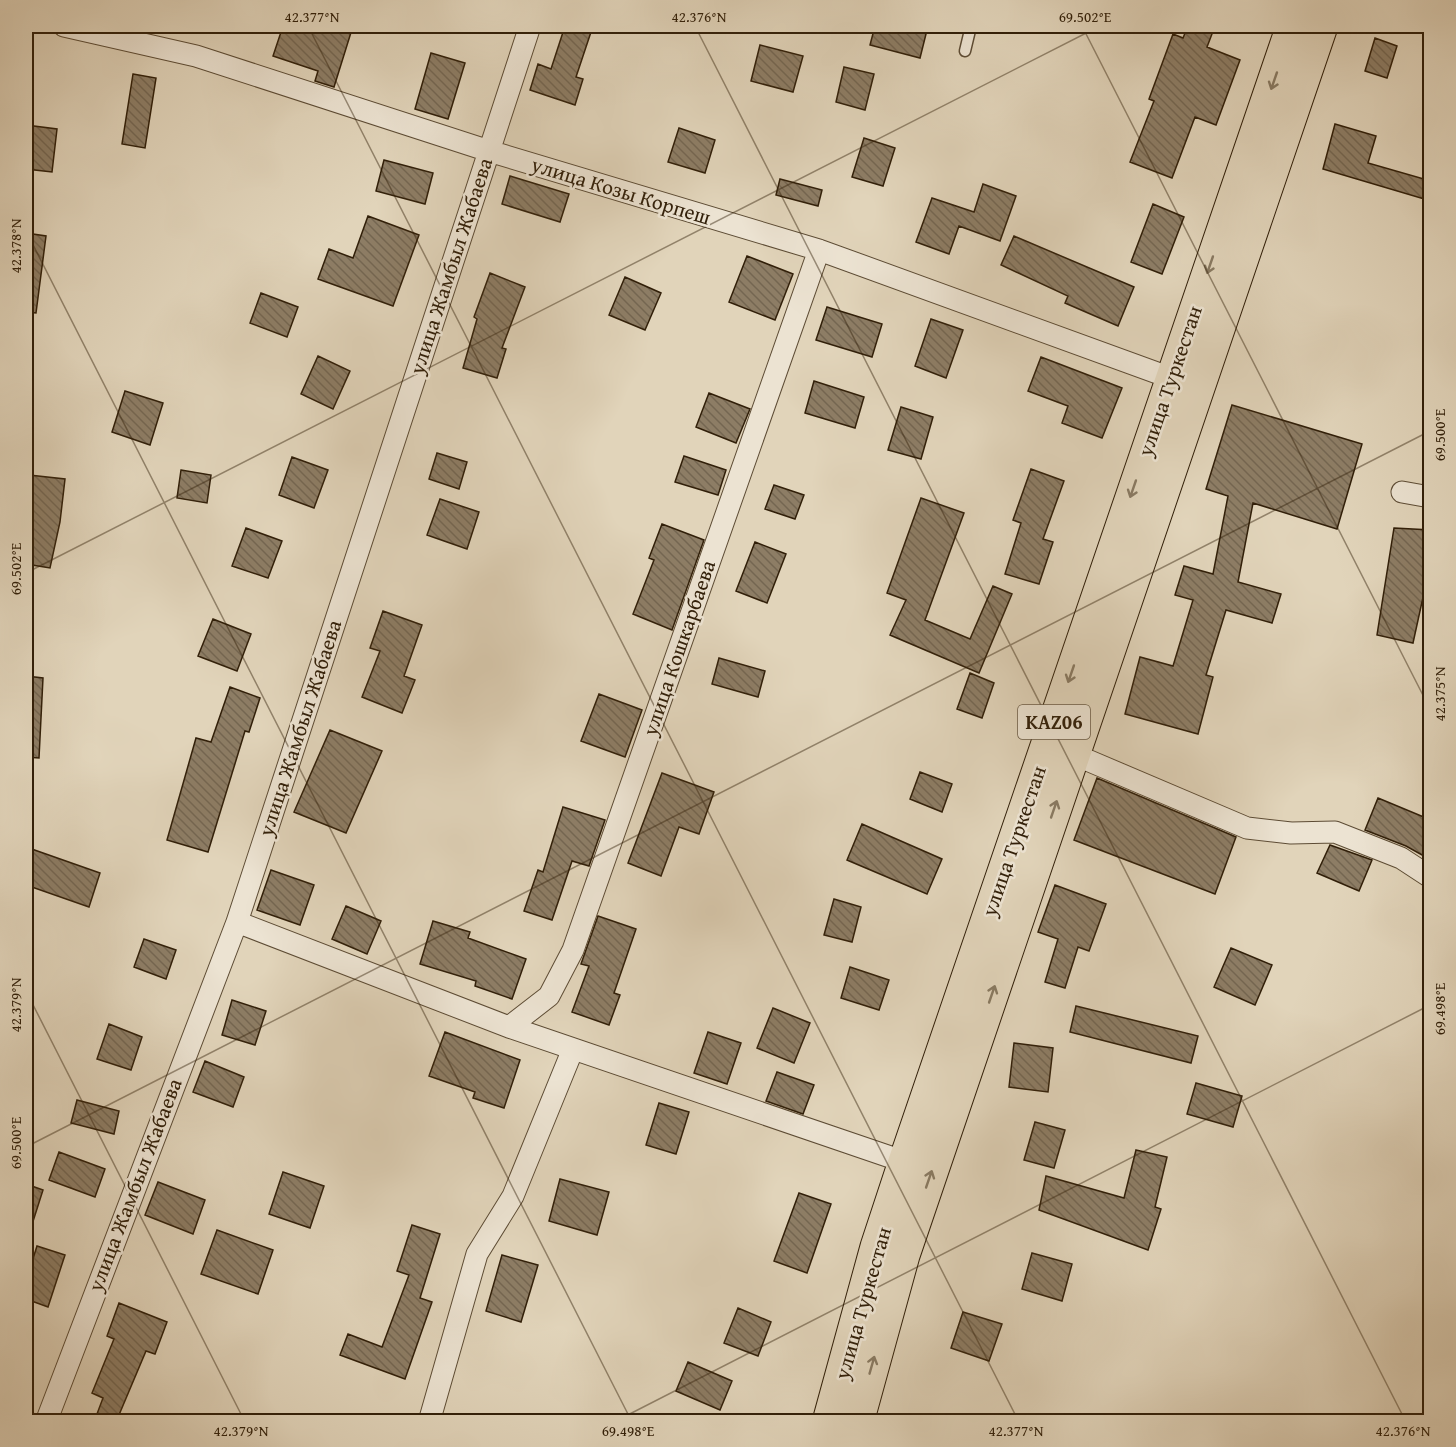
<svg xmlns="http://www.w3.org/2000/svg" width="1456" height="1447" font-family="'Gentium Book Plus',serif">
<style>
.building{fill:url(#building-back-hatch);stroke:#311f09;stroke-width:1.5}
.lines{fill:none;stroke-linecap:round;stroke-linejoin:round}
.service-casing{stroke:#5d4c35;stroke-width:13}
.minor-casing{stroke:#5d4c35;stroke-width:23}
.trunk-casing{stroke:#311f09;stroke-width:35}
.service{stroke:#ece3d2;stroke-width:10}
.minor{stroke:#ece3d2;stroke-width:21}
.trunk{stroke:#e1d4ba;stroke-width:33}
.oneway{stroke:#897a62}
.ticks{fill:none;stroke:#311f09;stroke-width:1.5;stroke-opacity:0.45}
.labels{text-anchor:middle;stroke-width:5;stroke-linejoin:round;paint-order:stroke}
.shield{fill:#ece3d2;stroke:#695a45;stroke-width:1.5}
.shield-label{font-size:20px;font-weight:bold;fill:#311f09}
.street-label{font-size:21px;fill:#311f09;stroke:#ece3d2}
.neatline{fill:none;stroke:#311f09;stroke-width:2}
.ticks-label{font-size:15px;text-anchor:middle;fill:#311f09}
</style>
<defs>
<pattern id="building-back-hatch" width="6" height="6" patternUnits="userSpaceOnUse" patternTransform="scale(1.5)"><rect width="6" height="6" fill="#8d7d65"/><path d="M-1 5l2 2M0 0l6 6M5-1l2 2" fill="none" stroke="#746651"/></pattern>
</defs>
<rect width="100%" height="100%" fill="#e1d4ba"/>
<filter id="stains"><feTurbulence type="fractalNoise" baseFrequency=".00333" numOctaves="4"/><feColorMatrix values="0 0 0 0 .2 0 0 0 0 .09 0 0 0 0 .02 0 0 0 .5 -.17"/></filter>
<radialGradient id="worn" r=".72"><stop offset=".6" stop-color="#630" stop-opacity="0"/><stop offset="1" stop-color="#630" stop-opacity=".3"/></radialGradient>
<path class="building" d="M283 26H353L334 87 315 81 318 71 273 56Z
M565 26H593L576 77 583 79 575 105 530 90 538 64 551 69Z
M875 26H928L920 58 870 45Z
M1188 26H1215L1207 47 1240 60 1216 125 1195 117 1172 178 1130 162 1154 101 1149 99 1173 34 1183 38Z
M1375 38 1397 46 1387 78 1365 71Z
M760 45 803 56 793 92 751 81Z
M431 53 465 63 448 119 415 109Z
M844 67 874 74 865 110 836 102Z
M133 74 156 78 145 148 122 144Z
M1335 124 1376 136 1368 163 1431 181V201L1323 169Z
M26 125 57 129 52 172 26 169Z
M679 128 715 140 705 173 668 162Z
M864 138 895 148 883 186 852 177Z
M384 160 433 173 425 204 376 191Z
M510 176 569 194 560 222 502 204Z
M780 179 822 190 818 206 776 195Z
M983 184 1016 196 1000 241 959 226 949 254 916 242 932 198 974 212Z
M1153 204 1184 217 1162 274 1131 262Z
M368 216 419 235 393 306 318 279 329 249 353 258Z
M26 233 46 236 36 313 26 312Z
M1014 236 1134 287 1118 326 1065 303 1068 296 1001 265Z
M747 256 793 274 775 320 729 302Z
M490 273 525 287 502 348 506 349 497 378 463 368 477 319 474 317Z
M625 277 661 293 645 330 609 315Z
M261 293 298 307 287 337 250 323Z
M827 307 882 324 872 357 816 340Z
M931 319 963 330 946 378 915 366Z
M318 356 350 371 333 409 301 394Z
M1041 357 1122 388 1102 438 1062 423 1068 406 1028 391Z
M814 381 864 397 855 428 805 413Z
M125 391 163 403 150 445 112 432Z
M709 393 750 409 736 443 696 427Z
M1232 405 1362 444 1337 529 1253 503 1238 582 1281 594 1272 623 1226 610 1206 675 1213 677 1198 734 1125 714 1140 657 1173 666 1193 600 1175 595 1184 566 1213 574 1228 496 1206 489Z
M901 407 933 417 921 459 888 450Z
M437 453 467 462 459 489 429 479Z
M684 456 726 470 718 495 675 482Z
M292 457 328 470 314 508 279 495Z
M1031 469 1064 481 1043 539 1053 542 1039 584 1005 574 1021 523 1013 520Z
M181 470 211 475 207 503 177 498Z
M29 475 65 479 60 522 50 568 26 564V500Z
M774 485 804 495 795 519 765 509Z
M921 498 964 513 925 620 970 639 993 586 1012 594 979 673 890 635 906 600 887 593Z
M440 499 479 512 467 549 427 535Z
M662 524 704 540 672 630 633 614 654 560 649 558Z
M246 528 282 541 268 578 232 566Z
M1394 528 1431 530V579H1427L1413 643 1377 635Z
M755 542 786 554 767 603 736 591Z
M383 611 422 625 404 676 415 680 402 713 362 697 380 651 370 648Z
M213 619 251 634 237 671 198 656Z
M719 658 765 671 758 697 712 684Z
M970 673 994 683 982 718 957 709Z
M26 676 43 678 39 758 26 757Z
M230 687 260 698 249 732 245 731 208 852 167 840 196 738 211 742Z
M599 694 642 710 625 757 581 741Z
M330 730 382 751 346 833 294 812Z
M920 772 952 784 942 812 910 799Z
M662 773 714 792 699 834 679 827 661 876 628 863Z
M1097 778 1236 837 1215 894 1074 840Z
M1378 798 1431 820V860L1406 846 1365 830Z
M563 807 605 820 589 866 572 861 552 920 524 911 538 870 543 872Z
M862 824 942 859 927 894 847 860Z
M1330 845 1372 860 1359 891 1317 873Z
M26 847 100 873 89 907 26 885Z
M271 870 314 885 300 925 257 910Z
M1055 885 1106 904 1089 951 1078 947 1065 988 1045 982 1058 939 1038 932Z
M834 899 861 907 852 942 824 935Z
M346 906 381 921 367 954 332 939Z
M598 916 636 929 614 993 620 995 609 1025 572 1012 589 966 581 964Z
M433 921 470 932 468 938 526 959 512 999 475 986 476 981 420 964Z
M144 939 176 950 166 979 134 967Z
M1231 948 1272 965 1255 1005 1214 987Z
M850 967 889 980 879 1010 841 998Z
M232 1000 266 1011 255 1045 222 1035Z
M1076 1006 1198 1036 1191 1063 1070 1032Z
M773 1008 810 1023 794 1063 757 1048Z
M109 1024 142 1037 131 1070 97 1059Z
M445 1032 520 1060 504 1108 473 1098 475 1092 429 1076Z
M708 1032 741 1043 727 1084 694 1073Z
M1014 1043 1053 1048 1048 1092 1009 1087Z
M205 1061 244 1077 233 1107 193 1092Z
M777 1072 814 1085 803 1114 766 1101Z
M1196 1083 1242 1096 1233 1127 1187 1114Z
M77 1100 119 1111 114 1134 71 1123Z
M659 1103 689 1112 676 1154 646 1145Z
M1035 1122 1065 1130 1054 1168 1024 1160Z
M1136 1150 1167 1157 1155 1207 1161 1209 1148 1250 1039 1210 1046 1176 1124 1198Z
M59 1152 105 1169 95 1197 49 1180Z
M283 1172 324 1186 310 1228 269 1214Z
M560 1179 609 1192 597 1235 549 1221Z
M158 1182 205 1200 193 1234 145 1215Z
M26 1184 43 1190 29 1234H26Z
M799 1193 831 1204 807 1273 774 1261Z
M412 1225 440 1234 420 1298 432 1302 405 1379 340 1355 348 1334 382 1347 409 1275 397 1271Z
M217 1230 273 1250 258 1294 201 1274Z
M37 1246 65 1255 48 1307 26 1299V1281Z
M1032 1253 1072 1264 1062 1301 1022 1289Z
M502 1255 538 1265 521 1322 486 1311Z
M119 1303 167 1322 155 1354 146 1351 116 1422H94L103 1398 92 1393 114 1339 107 1336Z
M738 1308 771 1322 758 1356 724 1343Z
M963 1312 1002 1324 989 1361 951 1348Z
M688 1362 732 1381 720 1410 676 1391Z"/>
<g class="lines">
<defs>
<path id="service" d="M965 51 971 26"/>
<path id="minor" d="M64 26 196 56 489 151 819 250 1171 378
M1402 492 1430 497
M1073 754 1247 828 1291 833 1335 832 1401 858 1430 877
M237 922 509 1027 905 1162
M509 1027 549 996 573 950 819 250
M26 1421 27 1422
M46 1422 237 922 530 26
M429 1422 477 1254 513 1196 573 1049"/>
<path id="trunk" d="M829 1422 877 1247 905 1162 1293 26
M857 1422 903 1255 1321 26"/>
</defs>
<use href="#service" class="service-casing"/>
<use href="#minor" class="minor-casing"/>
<use href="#trunk" class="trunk-casing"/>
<use href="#service" class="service"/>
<use href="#minor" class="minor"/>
<use href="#trunk" class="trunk"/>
</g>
<defs><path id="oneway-shaft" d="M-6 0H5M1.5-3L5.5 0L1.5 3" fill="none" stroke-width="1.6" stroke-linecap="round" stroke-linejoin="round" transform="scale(1.5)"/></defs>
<g class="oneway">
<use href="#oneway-shaft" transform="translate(1274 81) rotate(109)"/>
<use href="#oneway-shaft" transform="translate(1210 265) rotate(109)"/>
<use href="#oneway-shaft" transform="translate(1133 489) rotate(109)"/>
<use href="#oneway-shaft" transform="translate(1071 674) rotate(109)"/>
<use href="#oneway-shaft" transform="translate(1054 809) rotate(-71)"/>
<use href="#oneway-shaft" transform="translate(992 994) rotate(-71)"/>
<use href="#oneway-shaft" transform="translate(929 1179) rotate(-71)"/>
<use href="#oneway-shaft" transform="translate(872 1365) rotate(-74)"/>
</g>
<path class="ticks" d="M308 26 1019 1422M695 26 1406 1422M1082 26 1430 709M26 231 632 1422M26 573 1100 26M26 991 245 1422M26 1147 1430 431M614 1422 1430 1005"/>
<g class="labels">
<rect class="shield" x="1018" y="705" width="72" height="34" rx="4.5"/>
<g class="shield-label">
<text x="1054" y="729">KАZ06</text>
</g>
<g class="street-label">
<text transform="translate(621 191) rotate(17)" y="7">улица Козы Корпеш</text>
<text transform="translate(451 266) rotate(-72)" y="7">улица Жамбыл Жабаева</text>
<text transform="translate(1170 381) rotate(-71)" y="7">улица Туркестан</text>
<text transform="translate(679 648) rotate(-71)" y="7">улица Кошкарбаева</text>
<text transform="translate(300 728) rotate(-72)" y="7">улица Жамбыл Жабаева</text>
<text transform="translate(1014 841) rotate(-71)" y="7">улица Туркестан</text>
<text transform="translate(135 1185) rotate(-69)" y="7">улица Жамбыл Жабаева</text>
<text transform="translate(863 1303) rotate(-74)" y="7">улица Туркестан</text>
</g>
</g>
<rect width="1456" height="1447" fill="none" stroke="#e1d4ba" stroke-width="66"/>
<rect x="33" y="33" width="1390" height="1381" class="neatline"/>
<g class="ticks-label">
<text x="312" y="22">42.377°N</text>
<text x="699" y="22">42.376°N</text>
<text x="1085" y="22">69.502°E</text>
<text transform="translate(16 246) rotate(-90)" y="5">42.378°N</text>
<text transform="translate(1440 435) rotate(-90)" y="5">69.500°E</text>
<text transform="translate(16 569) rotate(-90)" y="5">69.502°E</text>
<text transform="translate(1440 694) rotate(-90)" y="5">42.375°N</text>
<text transform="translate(16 1005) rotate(-90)" y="5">42.379°N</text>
<text transform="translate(1440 1009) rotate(-90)" y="5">69.498°E</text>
<text transform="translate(16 1143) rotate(-90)" y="5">69.500°E</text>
<text x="241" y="1436">42.379°N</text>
<text x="628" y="1436">69.498°E</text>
<text x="1016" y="1436">42.377°N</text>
<text x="1403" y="1436">42.376°N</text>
</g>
<rect width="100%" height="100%" filter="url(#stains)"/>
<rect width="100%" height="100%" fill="url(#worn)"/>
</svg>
